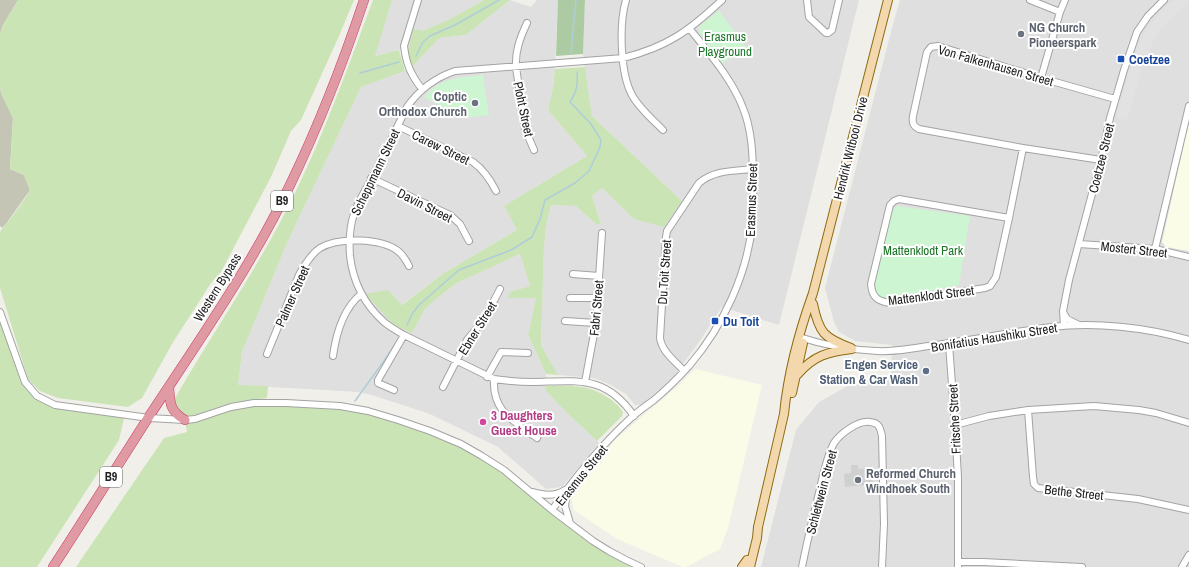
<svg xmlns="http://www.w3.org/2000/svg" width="1189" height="567" font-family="'Archivo Narrow',sans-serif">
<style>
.residential{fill:#dfdfdf}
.education{fill:#fbfce7}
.religious{fill:#d0d0d0}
.construction{fill:#c4c5b5}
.grass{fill:#cae4b6}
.forest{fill:#adcba3}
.park{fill:#cdf5d2}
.parking{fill:#e2e2e2}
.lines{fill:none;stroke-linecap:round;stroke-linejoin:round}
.stream{stroke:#afcdd9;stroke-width:1.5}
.minor-casing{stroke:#a3a3a3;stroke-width:8}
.major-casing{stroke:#8e6b11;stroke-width:10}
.highway-casing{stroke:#c93c65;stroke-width:10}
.minor{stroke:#fff;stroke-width:6}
.major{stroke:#f3d8ad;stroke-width:8}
.highway{stroke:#df9aa4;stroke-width:9}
.worship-dot{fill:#6b7280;stroke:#fff;stroke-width:1.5}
.transit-dot{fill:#1a4fb4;stroke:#fff;stroke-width:1.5}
.service-dot{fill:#5c6f8a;stroke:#fff;stroke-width:1.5}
.hotel-dot{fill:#d1479c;stroke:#fff;stroke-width:1.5}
.labels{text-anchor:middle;stroke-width:4;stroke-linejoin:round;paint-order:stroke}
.shield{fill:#fff;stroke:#646464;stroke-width:1}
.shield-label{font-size:12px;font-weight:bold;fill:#222}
.worship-label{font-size:13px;font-weight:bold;fill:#5b616d;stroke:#fff;text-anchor:start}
.park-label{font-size:13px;fill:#197625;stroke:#fff}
.transit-label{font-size:13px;font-weight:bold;fill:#164399;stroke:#fff;text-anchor:start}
.street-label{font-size:13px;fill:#222;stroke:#fff}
.service-label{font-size:13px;font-weight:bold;fill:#4e5e75;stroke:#fff;text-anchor:end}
.hotel-label{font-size:13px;font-weight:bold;fill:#b23c85;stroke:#fff;text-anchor:start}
</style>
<rect width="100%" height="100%" fill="#f1efe9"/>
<path class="residential" d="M392 0H484L448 20 422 31 413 28V34L409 45 399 50 374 56Z
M510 0 531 7 537 0H558L555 69 553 87 548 110 587 156 504 206 517 230 444 273 401 305 394 325 412 333 425 309 436 299 457 283 520 254 530 286 511 292 509 298H536L528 335 546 374V391L570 416 599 443 562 487 546 489 498 447 430 414 372 395 358 392 238 385 242 352 287 243 361 87 405 71 413 66 439 38 466 35Z
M585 0H859L779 325 722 307 699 342 675 375 642 405H635L626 394 609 384 594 378 558 375 541 345 544 247 546 226 551 205 576 206 596 224 601 223 592 196 602 188 634 219 682 201 592 116 583 54Z
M900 0H1189V567H761L796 430 819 402 853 383 891 374 892 345 855 341 839 332 834 322 825 288 893 24Z"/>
<path class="education" d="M1189 122V251L1166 247 1162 242Z
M695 369 762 385 728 528 720 549 686 567H683L617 539 574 510 571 496 616 439 677 387Z"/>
<path class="religious" d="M851 465H858V469L872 468 873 487 865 488 864 485 845 487 844 474 851 473Z"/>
<path class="construction" d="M0 0H18L3 25 0 34Z
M0 86 1 93 13 118 10 169 24 175 30 190 6 224 2 228 0 226Z"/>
<path class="grass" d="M18 0H354L339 36 301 120 291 131 271 177 221 272 211 283 172 344 142 398 128 407 58 398 40 391 28 379 0 288V232C2 228 5 226 8 222 16 211 24 201 30 190L24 175 10 169 13 118 1 93 0 86V34L3 25Z
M373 0H392L375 56 399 50 405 71 361 87 287 243 242 352 238 385 268 386 267 398 231 403 196 415 187 417 178 411 174 400C214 330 261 264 296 191 326 129 349 64 373 0Z
M484 0H510L466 35 439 38 413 66C412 63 409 60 408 57 406 48 413 37 413 28L422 31 448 20Z
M585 67 592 116 682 201 664 227 634 219 602 188 592 196 601 224H596L576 206 551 205 546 226 544 247 541 345 558 375 546 374 528 335 536 298H508L510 292 530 286 520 254 457 283 436 299 425 309 412 333 394 325 365 294 388 290 402 305 444 273 517 230 504 206 587 156 548 110 553 87 555 69Z
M0 312 25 382 37 396 55 405 125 414 119 440 37 567H0Z
M546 386C557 386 569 385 581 387 595 388 616 400 623 412L622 416 597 441 570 416 546 391Z
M242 404 340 406 398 420 482 456 608 551 641 567H76L164 438 187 432 185 420Z"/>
<path class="forest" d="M558 0H585L583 54 556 56Z"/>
<path class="park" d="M719 11 746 47 722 64 699 32V27L704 22Z
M483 75 489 115 464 118 424 97C441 77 458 78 483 75Z
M897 206 970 216 959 285 891 299 878 300 874 290 873 285 892 211Z"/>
<path class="parking" d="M1174 0H1189V5L1183 8 1174 16 1163 27 1155 39 1147 54 1136 89 1128 117 1126 120 1117 119V113L1123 92 1136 53 1144 34 1153 21 1165 6Z"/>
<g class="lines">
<path class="stream" d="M571 53 576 0
M416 56 423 42 430 36 455 25 499 0
M360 73 399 62
M407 325 412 314 419 305 459 270 511 250 532 237 540 219 545 200 575 183 589 171 600 147 601 140 591 124 570 102C577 91 578 85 577 72
M355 401 386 358 398 340"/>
<defs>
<path id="minor" d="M418 0 404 46C406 64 411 75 422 89
M626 0C619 24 620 73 632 95 639 108 652 119 663 130
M807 0 809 17 826 33H828L832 30 839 0
M1030 0 1060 12
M527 23C520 38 515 51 516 67L525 129 534 150
M1041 78 1060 12 1065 0
M398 126 473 162C484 170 490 179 496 191
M1101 160 1023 148 919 129C913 126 912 123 913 116L927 52 931 47 938 46 1041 78 1115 99
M371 178 450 215 460 224 469 241
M1009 218 899 199 894 201 890 205 871 284C872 297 877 301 890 303L985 288 990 286 996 277 1009 218 1023 148
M1079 244 1155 249 1189 257
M1155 249 1189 106
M573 274 599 276
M570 298H598
M0 312 25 382 37 396 55 405 149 418 185 420 195 419 231 407 254 403H286L340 406 368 411 398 420 430 431 461 444 482 456 504 470 552 510 593 541 609 551 626 560 641 567
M1063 312 1067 319 1079 325
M565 321 596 323
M1064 326 1063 311 1069 280 1101 160 1110 118 1124 70 1137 32 1148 16 1164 0
M799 337C824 345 851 350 877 351 894 352 911 349 928 346 969 341 1010 332 1051 327 1095 322 1146 327 1189 340
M949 344 955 425 958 477V567
M267 354 299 275C305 264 311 254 320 248 338 237 381 238 398 251 403 255 406 260 409 266
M333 356C336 334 343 309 361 294
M684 371C675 361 662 352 660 338L666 237 667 231 699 183C714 170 734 171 753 169
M487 377 501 352 528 353
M494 379C492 412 514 421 537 438
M585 382 596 323 602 233
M443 387 467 340 484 320 500 289
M394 390 378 383V380L404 335
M1028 410 1033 477 1034 484 1038 488 1138 499 1189 510
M634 416C606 375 578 381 534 382 521 382 508 381 494 379L404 335C397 331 390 327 384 322 364 304 353 282 350 256 349 241 349 228 354 214 358 201 366 190 372 178 384 155 395 131 407 107 419 90 434 78 455 71L623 58C667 47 689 31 722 0
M955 425 989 416 1028 410 1094 406 1139 410 1156 413 1189 423
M567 491 565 506 570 523
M532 492C544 495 554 497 565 490
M552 510C576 476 602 444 633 416 640 410 647 405 654 400 667 389 678 378 689 366 724 325 748 273 753 219 754 206 753 193 753 180 753 156 752 130 743 108 732 79 709 53 689 28
M958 562H983L1082 567
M802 567C807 542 813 517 819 493 823 476 826 458 834 443 840 434 858 420 870 422 879 423 880 427 882 436L884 524 882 567
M1182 567 1189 555"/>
<path id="major" d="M813 304C819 333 824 338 851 348
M797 375C814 355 828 352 852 349
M792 393 803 343
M742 567 747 560
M750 567 757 538 758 527 784 414C788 373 799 332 813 293L888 0"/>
<path id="highway" d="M169 387C170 404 170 411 185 420
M53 567C85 518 116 468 148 418 198 342 251 267 290 185 319 125 343 63 364 0"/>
</defs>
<use href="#minor" class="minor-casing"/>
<use href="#major" class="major-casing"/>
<use href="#highway" class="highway-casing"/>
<use href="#minor" class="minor"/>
<use href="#major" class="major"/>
<use href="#highway" class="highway"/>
</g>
<g class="worship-dot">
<circle cx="1021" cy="34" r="4"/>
<circle cx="475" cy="103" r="4"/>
<circle cx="858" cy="480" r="4"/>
</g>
<g class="transit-dot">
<rect x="1117" y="55" width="8" height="8" rx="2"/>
<rect x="711" y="317" width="8" height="8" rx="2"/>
</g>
<circle class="service-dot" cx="926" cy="371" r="4"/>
<circle class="hotel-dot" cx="483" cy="422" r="4"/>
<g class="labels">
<g class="shield">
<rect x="271" y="191" width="22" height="20" rx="3"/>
<rect x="100" y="467" width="22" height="20" rx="3"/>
</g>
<g class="shield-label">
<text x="282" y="205">B9</text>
<text x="111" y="481">B9</text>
</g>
<g class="worship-label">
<text x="1029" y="32">NG Church<tspan x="1029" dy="15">Pioneerspark</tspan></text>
<text x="467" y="101" text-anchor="end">Coptic<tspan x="467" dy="15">Orthodox Church</tspan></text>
<text x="866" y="478">Reformed Church<tspan x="866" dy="15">Windhoek South</tspan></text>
</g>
<g class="park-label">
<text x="725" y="41">Erasmus<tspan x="725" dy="15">Playground</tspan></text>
<text x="923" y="255">Mattenklodt Park</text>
</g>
<g class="transit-label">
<text x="1129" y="64">Coetzee</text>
<text x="723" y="326">Du Toit</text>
</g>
<g class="street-label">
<text transform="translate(996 65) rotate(16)" y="5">Von Falkenhausen Street</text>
<text transform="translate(524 109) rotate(78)" y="5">Ploht Street</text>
<text transform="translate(441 147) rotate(26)" y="5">Carew Street</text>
<text transform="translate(850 148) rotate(-76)" y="5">Hendrik Witbooi Drive</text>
<text transform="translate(1101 158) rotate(-76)" y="5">Coetzee Street</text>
<text transform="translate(375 172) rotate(-64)" y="5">Scheppmann Street</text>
<text transform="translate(751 200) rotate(-88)" y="5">Erasmus Street</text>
<text transform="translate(425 205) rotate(27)" y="5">Davin Street</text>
<text transform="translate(1134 249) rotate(6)" y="5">Mostert Street</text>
<text transform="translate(664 272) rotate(-86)" y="5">Du Toit Street</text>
<text transform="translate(217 287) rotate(-58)" y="5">Western Bypass</text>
<text transform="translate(931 295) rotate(-7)" y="5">Mattenklodt Street</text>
<text transform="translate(292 296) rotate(-66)" y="5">Palmer Street</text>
<text transform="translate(596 308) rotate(-85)" y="5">Fabri Street</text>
<text transform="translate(477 328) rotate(-58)" y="5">Ebner Street</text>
<text transform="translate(994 337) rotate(-9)" y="5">Bonifatius Haushiku Street</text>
<text transform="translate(954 419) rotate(-93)" y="5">Fritsche Street</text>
<text transform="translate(581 475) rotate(-51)" y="5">Erasmus Street</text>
<text transform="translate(821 492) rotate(-75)" y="5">Schlettwein Street</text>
<text transform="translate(1074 492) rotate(6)" y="5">Bethe Street</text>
</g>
<g class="service-label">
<text x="918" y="369">Engen Service<tspan x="918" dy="15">Station &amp; Car Wash</tspan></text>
</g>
<g class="hotel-label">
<text x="491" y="420">3 Daughters<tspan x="491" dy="15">Guest House</tspan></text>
</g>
</g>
</svg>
